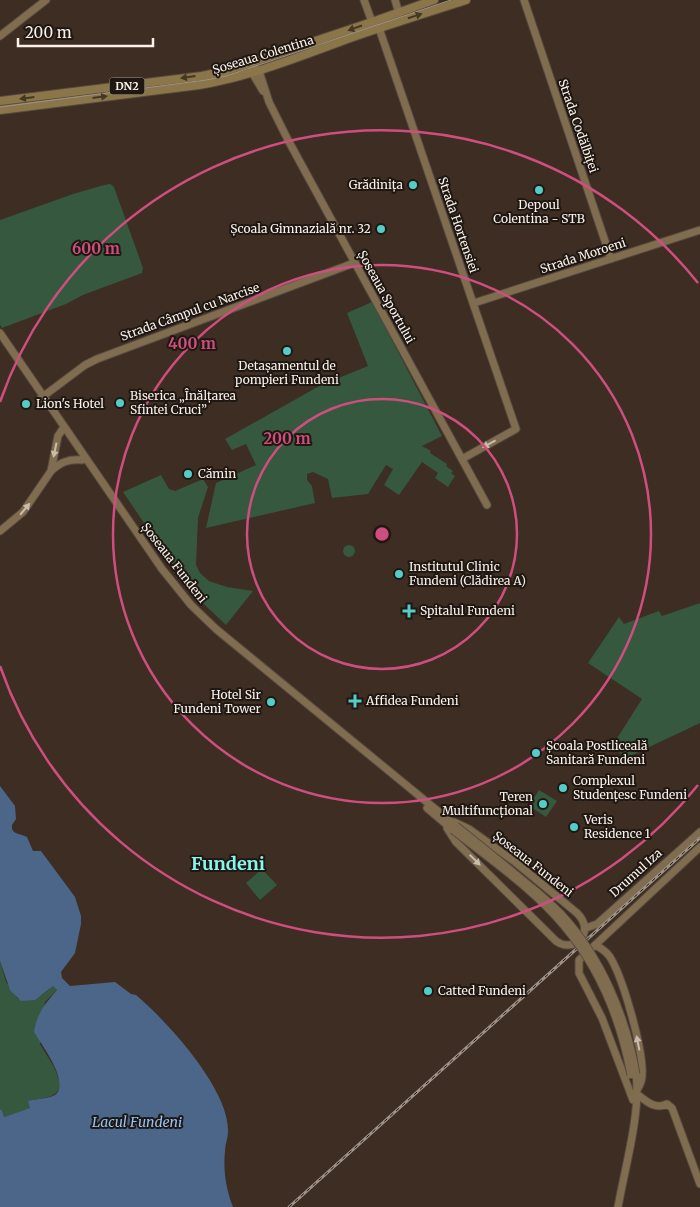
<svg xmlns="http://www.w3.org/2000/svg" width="700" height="1207" font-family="Merriweather,serif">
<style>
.green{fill:#35583e}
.water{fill:#4b6688}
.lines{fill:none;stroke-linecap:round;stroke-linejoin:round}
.secondary-casing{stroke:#574a40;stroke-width:9}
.primary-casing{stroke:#574a40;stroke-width:10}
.secondary{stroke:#806d50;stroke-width:7}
.primary{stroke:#8b7649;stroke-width:8}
.tram{stroke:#9f9289;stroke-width:1}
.rail-casing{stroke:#9f9289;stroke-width:3}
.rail{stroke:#1e1712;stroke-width:1;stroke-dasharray:4;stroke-linecap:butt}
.secondary-bridge-casing{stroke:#574a40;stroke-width:9;stroke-linecap:butt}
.secondary-bridge{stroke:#806d50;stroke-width:7}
.oneway{fill:#443825}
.oneway2{fill:#cabcac}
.ring{fill:none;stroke:#d04e7f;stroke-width:2.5}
.poi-dot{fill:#54cdc8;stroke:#1e1712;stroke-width:2}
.labels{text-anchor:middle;stroke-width:4;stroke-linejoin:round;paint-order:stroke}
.shield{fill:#1e1712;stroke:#b9b0a9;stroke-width:1}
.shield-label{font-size:11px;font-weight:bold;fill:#fcf1ea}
.street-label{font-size:12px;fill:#fcf1ea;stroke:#1e1712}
.poi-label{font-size:12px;fill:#fcf1ea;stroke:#1e1712;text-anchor:start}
.water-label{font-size:14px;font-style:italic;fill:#95c2fa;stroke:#1e1712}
.district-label{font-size:18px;font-weight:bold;fill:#8af5ef;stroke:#1e1712}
.centre{fill:#d04e7f;stroke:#1e1712;stroke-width:2.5}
.ring-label{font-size:15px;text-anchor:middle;font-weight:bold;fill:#d04e7f;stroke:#1e1712;stroke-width:4;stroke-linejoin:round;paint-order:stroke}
</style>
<rect width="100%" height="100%" fill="#3d2d22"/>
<path class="green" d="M110 184 114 187 143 268 142 273 83 295 66 304 2 328 0 325V220L73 194 104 185Z
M372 302 442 436 422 446 431 451 430 453 447 464 446 466 453 471 451 473 455 476 448 487 435 478 438 473 422 462 399 495 384 485 393 469 386 465 368 494 332 498 328 479 313 472 307 474V480L312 486 315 503 206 528 216 483 256 465 246 444 232 450 225 439 321 385 368 366 347 313Z
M161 475 169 489 175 491 203 479 208 487 198 518 196 565 200 573 209 581 227 587 253 591 226 625 190 591 123 492Z
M343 551a6 6 0 1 1 12 0a6 6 0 1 1-12 0Z
M700 603V723L626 758 612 746 642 699 588 663 619 617 624 624 659 611 662 616Z
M539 790 557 801 546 817 529 806Z
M262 869 277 885 260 900 246 883Z
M0 961 6 982 18 999 42 995 53 986 57 990 45 1002 40 1044 54 1067 61 1084C57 1100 42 1097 29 1101L31 1108 4 1117 2 1110H0Z"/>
<path class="water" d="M0 786 15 806 16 819 12 825C11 835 20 833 27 837L33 851H41L75 897 81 916V924L75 953 61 972 62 978 70 986 115 982 131 994 136 995C167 1021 230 1090 228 1132 228 1138 225 1144 225 1151 223 1170 226 1189 233 1207H0V1110H2L4 1117 30 1108 28 1101C35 1099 51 1098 55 1095 71 1083 41 1044 34 1032 37 1013 45 1004 57 990L53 986 35 1000 21 1001 10 990 0 961Z"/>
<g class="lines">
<defs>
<path id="secondary" d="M364 0 372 22
M395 0 399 13
M524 0 611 259
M379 28 516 429 462 459
M0 36 46 0
M252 62 260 74 269 102 288 140 487 505
M252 67 254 76 263 91
M474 303 700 230
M0 333 162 569 191 605 216 629 456 826
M41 398 85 365 97 359 354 263
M51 471 58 436 62 430
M0 531 23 512 51 471C61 462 68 459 82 460
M427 808 453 830
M447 828 456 842 556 941C573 954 597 933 577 913L515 862 469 829 454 822
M586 928 597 924 700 832
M595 945C601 948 606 951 610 957 623 978 644 1051 642 1076 642 1081 640 1085 637 1090
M637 1094C646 1101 655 1110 667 1104L672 1108 700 1184
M633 1100 602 1018 579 973V960L700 847
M618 1207C625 1167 641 1113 636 1074"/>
<path id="primary" d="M0 101 202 76 226 71 372 22 434 0
M0 110 199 85C253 76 303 55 353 37 391 24 429 12 466 0"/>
</defs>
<use href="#secondary" class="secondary-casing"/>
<use href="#primary" class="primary-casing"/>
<use href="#secondary" class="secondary"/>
<use href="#primary" class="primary"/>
<path class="tram" d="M0 107 206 80 226 76 451 0"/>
<defs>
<path id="rail" d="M289 1207 700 838"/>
</defs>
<use href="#rail" class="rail-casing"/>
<use href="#rail" class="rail"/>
<defs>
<path id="secondary-bridge" d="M456 826C476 842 496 858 515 874 531 887 547 899 561 914 601 957 626 1016 636 1074
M453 830C491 860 535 890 565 927 600 969 621 1021 631 1075"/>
</defs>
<use href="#secondary-bridge" class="secondary-bridge-casing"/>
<use href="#secondary-bridge" class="secondary-bridge"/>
</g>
<defs><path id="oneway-solid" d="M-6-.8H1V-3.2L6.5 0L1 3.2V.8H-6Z" transform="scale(1.25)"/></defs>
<g class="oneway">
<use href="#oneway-solid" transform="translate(415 16) rotate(-18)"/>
<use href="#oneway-solid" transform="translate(355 28) rotate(161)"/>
<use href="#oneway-solid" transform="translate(188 77) rotate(172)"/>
<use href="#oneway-solid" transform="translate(100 97) rotate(-7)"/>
<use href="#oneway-solid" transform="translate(27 98) rotate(173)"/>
</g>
<g class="oneway2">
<use href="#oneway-solid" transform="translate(489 444) rotate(151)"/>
<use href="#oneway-solid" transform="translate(55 450) rotate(102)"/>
<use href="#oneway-solid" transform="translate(25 509) rotate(-50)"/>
<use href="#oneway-solid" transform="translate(475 860) rotate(45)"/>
<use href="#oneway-solid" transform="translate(638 1043) rotate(-101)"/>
</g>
<g class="ring">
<circle cx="382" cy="534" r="135"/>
<circle cx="382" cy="534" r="269"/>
<path d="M698 785A404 404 0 0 1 0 666M0 402A404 404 0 0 1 698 283"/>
</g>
<g class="poi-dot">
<circle cx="413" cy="185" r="5"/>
<circle cx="539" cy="190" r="5"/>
<circle cx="381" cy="229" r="5"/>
<circle cx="287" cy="351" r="5"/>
<circle cx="120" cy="403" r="5"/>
<circle cx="26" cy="404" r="5"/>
<circle cx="188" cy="474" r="5"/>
<circle cx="399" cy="574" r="5"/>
<path d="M406.5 603.5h5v5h5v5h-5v5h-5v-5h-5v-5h5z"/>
<path d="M352.5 693.5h5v5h5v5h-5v5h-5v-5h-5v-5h5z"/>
<circle cx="271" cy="702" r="5"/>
<circle cx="536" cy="753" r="5"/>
<circle cx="563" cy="788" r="5"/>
<circle cx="543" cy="804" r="5"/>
<circle cx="574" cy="827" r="5"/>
<circle cx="428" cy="991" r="5"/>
</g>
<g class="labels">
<rect class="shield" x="109.5" y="77.5" width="35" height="17" rx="4"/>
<g class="shield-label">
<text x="127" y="90">DN2</text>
</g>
<g class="street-label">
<text transform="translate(263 55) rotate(-17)" y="4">Șoseaua Colentina</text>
<text transform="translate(578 126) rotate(71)" y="4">Strada Codălbiței</text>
<text transform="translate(458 225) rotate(71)" y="4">Strada Hortensiei</text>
<text transform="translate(583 256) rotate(-18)" y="4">Strada Moroeni</text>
<text transform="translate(386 297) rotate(61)" y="4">Șoseaua Sportului</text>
<text transform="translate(190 312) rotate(-20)" y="4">Strada Câmpul cu Narcise</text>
<text transform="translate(174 563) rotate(52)" y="4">Șoseaua Fundeni</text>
<text transform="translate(533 864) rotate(38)" y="4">Șoseaua Fundeni</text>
<text transform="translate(636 873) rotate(-42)" y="4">Drumul Iza</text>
</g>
<g class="poi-label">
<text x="403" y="189" text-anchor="end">Grădinița</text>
<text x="539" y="209" text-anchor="middle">Depoul<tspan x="539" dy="14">Colentina - STB</tspan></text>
<text x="371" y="233" text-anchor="end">Școala Gimnazială nr. 32</text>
<text x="287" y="370" text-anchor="middle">Detașamentul de<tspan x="287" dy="14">pompieri Fundeni</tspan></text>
<text x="130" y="400">Biserica „Înălțarea<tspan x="130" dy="14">Sfintei Cruci”</tspan></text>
<text x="36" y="408">Lion's Hotel</text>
<text x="198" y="478">Cămin</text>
<text x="409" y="571">Institutul Clinic<tspan x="409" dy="14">Fundeni (Clădirea A)</tspan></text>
<text x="420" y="615">Spitalul Fundeni</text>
<text x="261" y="699" text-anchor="end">Hotel Sir<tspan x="261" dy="14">Fundeni Tower</tspan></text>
<text x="366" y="705">Affidea Fundeni</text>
<text x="546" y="750">Școala Postliceală<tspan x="546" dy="14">Sanitară Fundeni</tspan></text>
<text x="573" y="785">Complexul<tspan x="573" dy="14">Studențesc Fundeni</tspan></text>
<text x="533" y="801" text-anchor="end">Teren<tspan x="533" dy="14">Multifuncțional</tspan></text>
<text x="584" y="824">Veris<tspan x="584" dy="14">Residence 1</tspan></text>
<text x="438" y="995">Catted Fundeni</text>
</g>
<g class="water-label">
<text x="137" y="1127">Lacul Fundeni</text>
</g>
<g class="district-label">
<text x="228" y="870">Fundeni</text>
</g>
</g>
<circle cx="382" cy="534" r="8" class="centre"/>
<g class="ring-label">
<text x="96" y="254">600 m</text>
<text x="192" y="349">400 m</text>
<text x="287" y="444">200 m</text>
</g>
<path d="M18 38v8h135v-8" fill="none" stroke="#fcf1ea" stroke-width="2.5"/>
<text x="25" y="38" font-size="15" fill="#fcf1ea" stroke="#1e1712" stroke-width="4" paint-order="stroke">200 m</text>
</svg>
